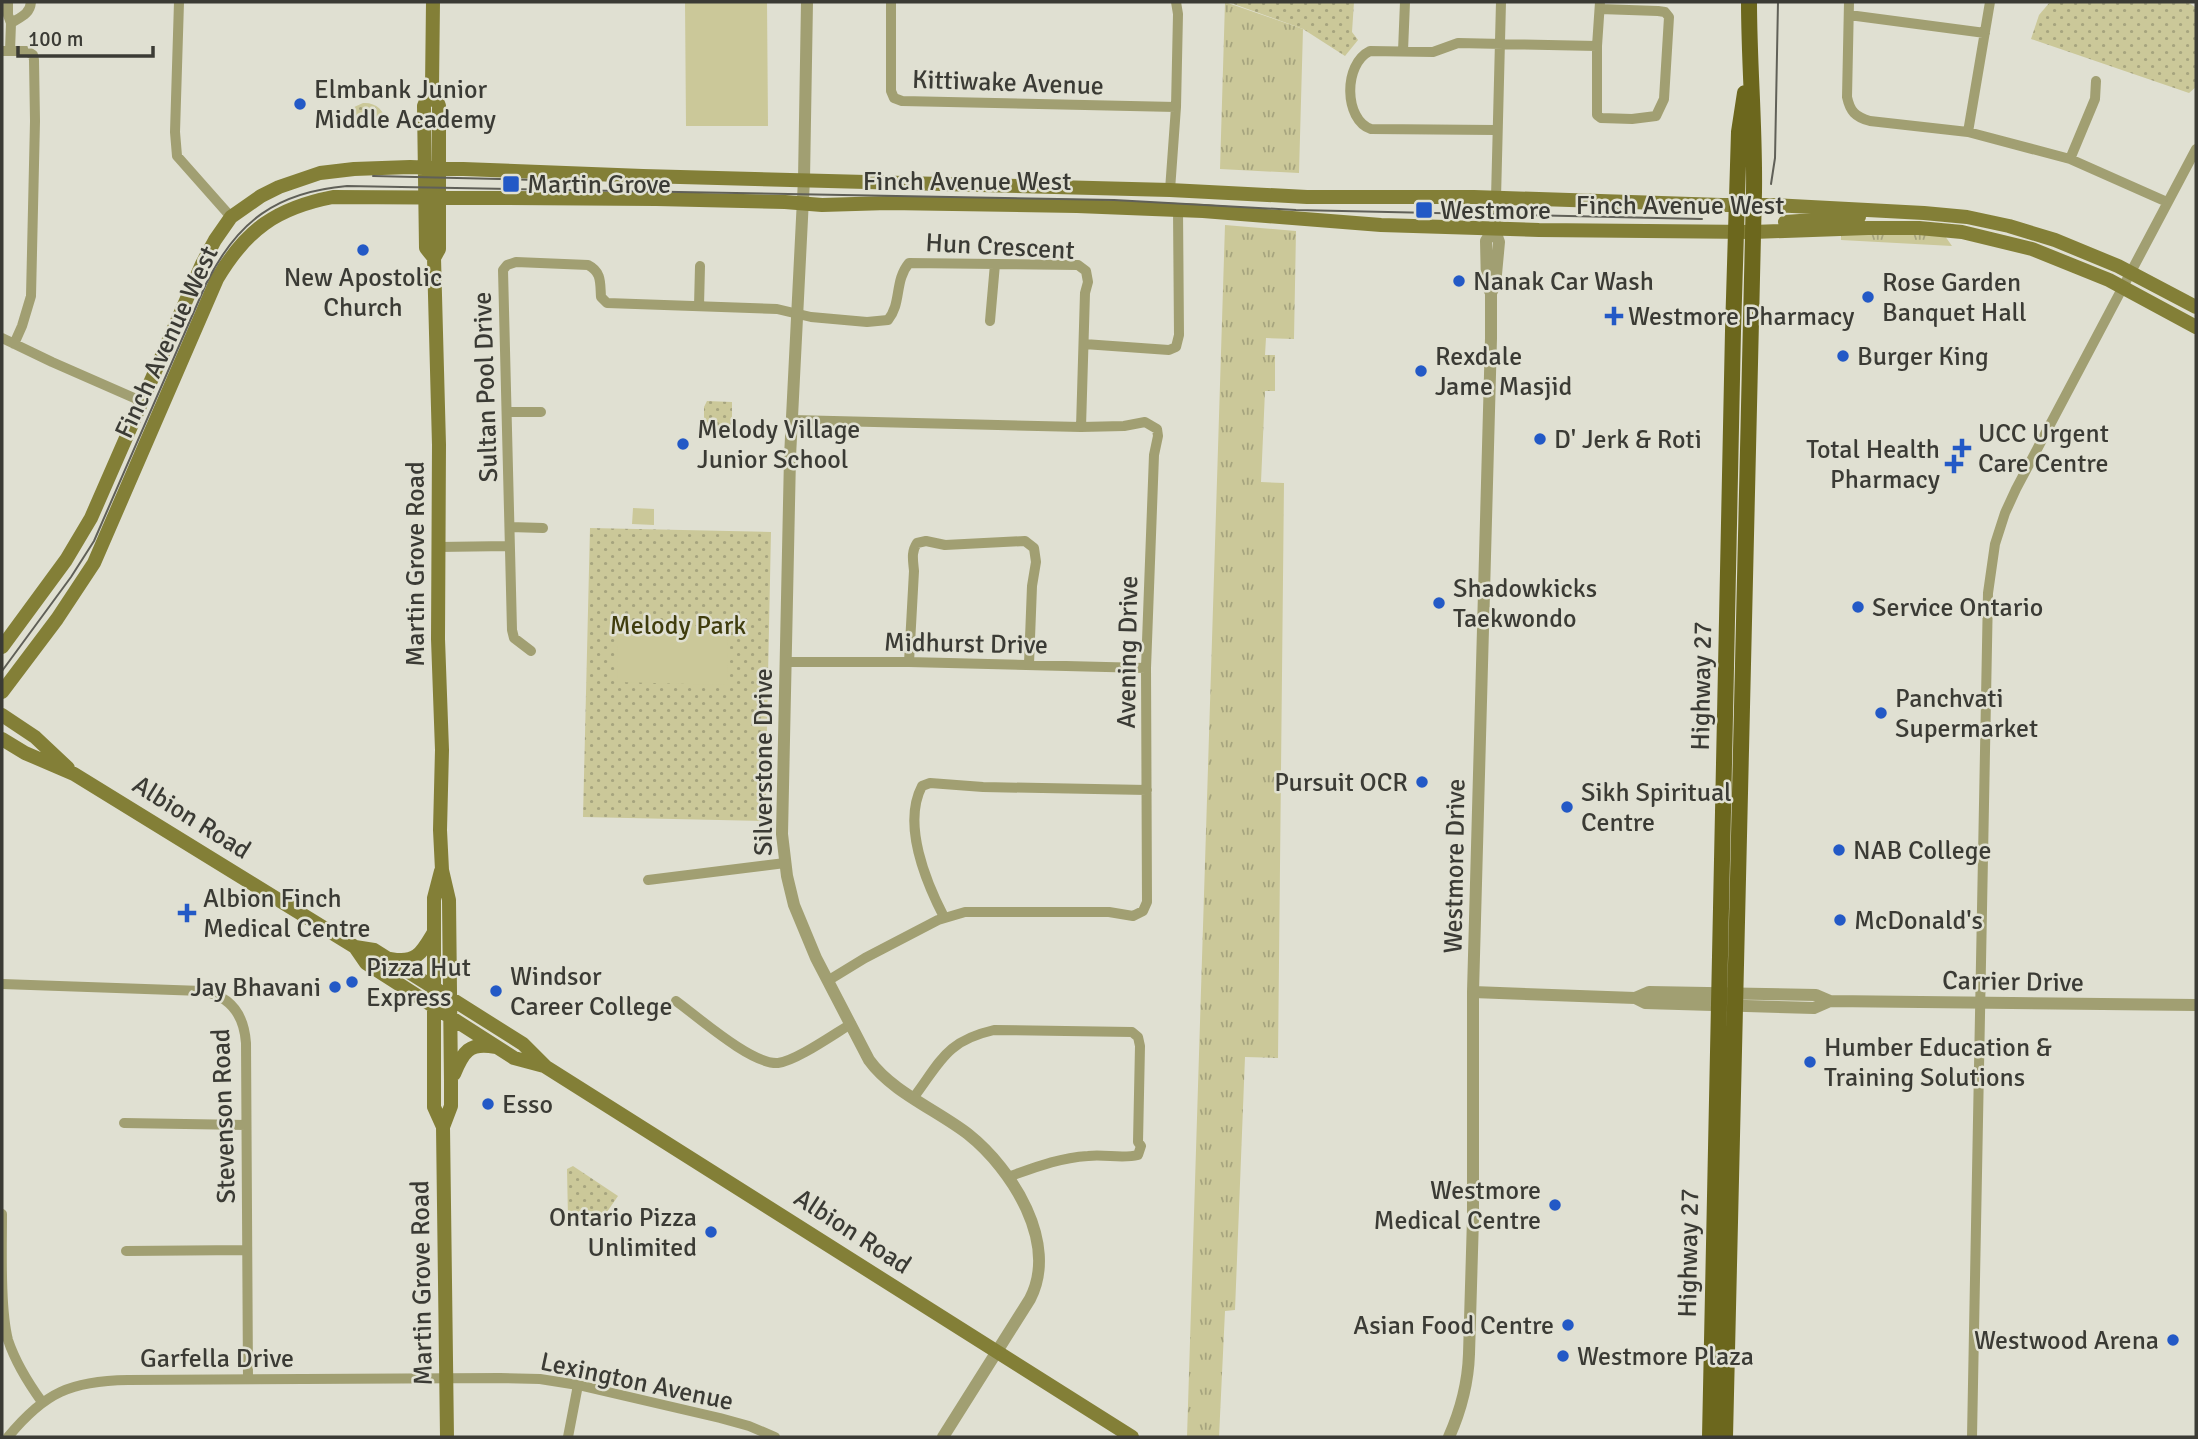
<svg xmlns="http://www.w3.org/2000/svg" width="2198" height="1439" font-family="Signika,sans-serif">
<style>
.grass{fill:url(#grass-tufts)}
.park{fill:url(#park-dots)}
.pitch{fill:#cbc899}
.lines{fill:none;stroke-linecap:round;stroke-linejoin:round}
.minor{stroke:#a19f72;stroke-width:10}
.tertiary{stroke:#a19f72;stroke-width:12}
.secondary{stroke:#837f37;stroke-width:14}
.primary{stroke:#6c671d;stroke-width:16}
.tram{stroke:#606058;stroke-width:2}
.poi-dot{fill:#2359c6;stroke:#e0e0d2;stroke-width:2.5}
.labels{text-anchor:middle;stroke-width:5;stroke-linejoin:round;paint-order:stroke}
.street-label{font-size:26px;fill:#3b3b35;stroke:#e0e0d2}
.poi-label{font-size:26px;fill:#3b3b35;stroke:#e0e0d2;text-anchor:start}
.park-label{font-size:26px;fill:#403d0e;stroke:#e0e0d2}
</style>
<defs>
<pattern id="grass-tufts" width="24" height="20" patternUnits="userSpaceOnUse" patternTransform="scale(1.75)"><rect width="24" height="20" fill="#cbc899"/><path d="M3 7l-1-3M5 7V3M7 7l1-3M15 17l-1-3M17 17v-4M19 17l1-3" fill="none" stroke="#a6a47e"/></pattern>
<pattern id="park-dots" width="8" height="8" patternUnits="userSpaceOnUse" patternTransform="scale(1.75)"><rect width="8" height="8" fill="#cbc899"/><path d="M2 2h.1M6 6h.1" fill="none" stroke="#a6a47e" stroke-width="1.8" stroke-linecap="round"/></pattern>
</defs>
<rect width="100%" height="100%" fill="#e0e0d2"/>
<path class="grass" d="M1225 2 1303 29 1299 173 1220 169Z
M1225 225 1296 231 1294 339 1266 338 1265 355H1275V391H1265L1261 482 1284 483 1278 1058 1245 1057 1235 1310 1225 1311 1219 1437H1187Z
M1841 233H1890L1945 236 1952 246 1841 240Z"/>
<path class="park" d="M1228 2H1354L1352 32 1358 40 1345 56 1303 29Z
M2050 2H2188L2196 8V87L2189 93 2031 39 2039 15Z
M363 103C379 102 389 115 383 130H381L377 122 370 118V115H373V109L366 108 367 118 359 122 350 114 352 108Z
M707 401 732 402V425L718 427 714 423 707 426 704 423V407Z
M590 528 771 532 765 821 583 817Z
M573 1166 618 1196 600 1222 594 1225V1218H568L567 1169Z"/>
<path class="pitch" d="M685 2H767L768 126H686Z
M633 508 654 509V525L632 524Z
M618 623 728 627 727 685 617 682Z"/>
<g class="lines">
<path class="minor" d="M8 2V15L11 23 10 51
M179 2 175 132 177 156 231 217
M891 2V91L894 98 902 101 1176 107
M1849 2 1847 97C1850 111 1855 117 1870 121L1968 132 2070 159 2167 202
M1600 9 1658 11 1665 12 1669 17 1664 99 1656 116 1632 119 1601 118 1597 115V46L1600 2
M1849 15 1985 33
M11 23C21 17 30 14 31 2
M2 51H27L33 55 34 60 35 121 31 296 22 326 14 344
M1403 51 1405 2
M1496 130 1371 129C1344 120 1343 64 1370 51L1433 52 1458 43 1597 46
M1968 132 1990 2
M2070 159 2095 99 2096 81
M1170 190 1176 107 1178 14 1176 2
M1496 198 1501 2
M699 306 700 266
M990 321 995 264
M2 338 52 362 141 401
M1084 344 1169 350 1176 347 1179 335 1178 210
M507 412H541
M792 420 1081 427 1124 426 1145 422 1157 429 1158 436 1154 455 1146 668 1147 902 1143 911 1133 916 1109 912H965L938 920 865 958 829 980
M510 527 543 528
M438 547 509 546
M531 651 514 638 512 630 503 270 507 265 516 262 588 265C602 272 600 283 601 297L607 303 777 309 811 317 867 322 888 320C902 303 894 281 909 263L1078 265 1086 271 1088 282 1085 293 1081 427
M786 662H909L1146 668
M909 662 914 571C913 560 911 552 917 543L926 541 945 545 1025 541 1034 548 1036 562 1032 586 1029 664
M648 880 785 863
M944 917C926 882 902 824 922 786L930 783 983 787 1147 790
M2 984 202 991C231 996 244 1015 246 1043L248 1379
M676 1001C698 1017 752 1065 778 1063 796 1061 834 1034 851 1024
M914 1097C941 1061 946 1041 994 1030L1132 1032 1138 1037 1140 1046 1138 1142 1141 1146 1138 1155C1122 1159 1105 1154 1088 1156 1058 1158 1036 1167 1008 1177
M124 1123 246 1125
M2 1214C2 1249 0 1308 8 1340 15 1361 29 1384 42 1402
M126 1251 247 1250
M8 1437C45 1392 71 1381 128 1380L500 1378 540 1379 578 1385 720 1418 749 1426 775 1437
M568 1437 578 1385
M1972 1437 1988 593 1995 544 2005 513 2016 489 2196 149"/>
<path class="tertiary" d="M807 2 804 179 790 457 782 834 787 876 794 905 816 958 869 1060C892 1092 937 1110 968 1134 1012 1169 1059 1243 1030 1299L943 1437
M1491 293 1495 285 1499 242 1494 228 1496 198
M1473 992 1635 998 1649 992 1816 995 1830 1001 2196 1005
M1635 998 1645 1003 1814 1008 1830 1001
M1449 1437C1461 1410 1468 1384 1469 1354L1473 1218V992L1491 338V293L1487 285 1486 241 1494 228"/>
<path class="secondary" d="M433 2 432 87 439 106V249L434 258 439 445 438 639 442 750 440 830 442 870 449 900 451 1082V1106L443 1127 447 1437
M432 87 424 106 426 248 434 258
M1785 222 1859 217
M2 647 66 560 91 518 202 264 215 240 231 217 261 196 279 187 320 173 354 169 410 167 643 176 1170 190 1307 197H1474L1722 205H1772L1924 213 1967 217 2009 226 2055 240 2118 266 2196 307
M2 692 57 619 94 563 217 279C246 230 276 208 333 197L656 199 785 202 822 205 888 203 1077 206 1203 211 1381 225 1539 230 1753 232 1868 228H1919L1962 232 2032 249 2109 280 2196 327
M2 715 35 737 68 768
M2 739 25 753 74 774 355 947 374 950 523 1044 546 1067 1132 1437
M441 871 434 898V1107L443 1127
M355 947 366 963 514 1058 544 1066
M391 959C417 964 422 952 434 932
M454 1074C463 1052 469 1042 495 1047"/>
<path class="primary" d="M1710 1437 1733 331 1739 132 1745 93
M1725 1437 1754 192C1755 128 1749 65 1749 2"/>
<path class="tram" d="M373 176 580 181
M1771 184 1775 158 1778 2
M2 671 71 577 94 541 206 284C237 221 277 192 347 186L1114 200 1296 210 1702 219"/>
</g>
<g class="poi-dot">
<circle cx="300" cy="104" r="7"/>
<rect x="502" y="175" width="18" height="18" rx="3.5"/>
<rect x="1415" y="201" width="18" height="18" rx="3.5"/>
<circle cx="363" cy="250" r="7"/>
<circle cx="1459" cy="281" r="7"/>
<circle cx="1868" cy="297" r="7"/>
<path d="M1610.5 305.5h7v7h7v7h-7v7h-7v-7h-7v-7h7z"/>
<circle cx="1843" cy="356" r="7"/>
<circle cx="1421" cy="371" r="7"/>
<circle cx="1540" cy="439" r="7"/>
<circle cx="683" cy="444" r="7"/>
<path d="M1958.5 437.5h7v7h7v7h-7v7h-7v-7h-7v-7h7z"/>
<path d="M1950.5 453.5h7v7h7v7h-7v7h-7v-7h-7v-7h7z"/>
<circle cx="1439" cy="603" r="7"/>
<circle cx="1858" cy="607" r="7"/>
<circle cx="1881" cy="713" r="7"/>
<circle cx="1422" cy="782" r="7"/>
<circle cx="1567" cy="807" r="7"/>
<circle cx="1839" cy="850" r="7"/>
<path d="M183.5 902.5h7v7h7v7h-7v7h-7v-7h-7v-7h7z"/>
<circle cx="1840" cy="920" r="7"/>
<circle cx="352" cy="982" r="7"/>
<circle cx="335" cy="987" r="7"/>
<circle cx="496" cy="991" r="7"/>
<circle cx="1810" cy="1062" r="7"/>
<circle cx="488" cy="1104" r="7"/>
<circle cx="1555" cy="1205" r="7"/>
<circle cx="711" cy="1232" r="7"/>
<circle cx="1568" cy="1325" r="7"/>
<circle cx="2173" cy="1340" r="7"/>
<circle cx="1563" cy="1356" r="7"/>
</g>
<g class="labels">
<g class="street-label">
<text transform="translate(1008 82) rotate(2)" y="9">Kittiwake Avenue</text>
<text x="967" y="190">Finch Avenue West</text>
<text x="1680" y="214">Finch Avenue West</text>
<text transform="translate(1000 246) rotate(3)" y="9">Hun Crescent</text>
<text transform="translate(166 342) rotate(-65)" y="9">Finch Avenue West</text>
<text transform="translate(485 387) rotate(-92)" y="9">Sultan Pool Drive</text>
<text transform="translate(415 564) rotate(-90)" y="9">Martin Grove Road</text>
<text transform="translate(966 643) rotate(1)" y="9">Midhurst Drive</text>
<text transform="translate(1127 652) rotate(-89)" y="9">Avening Drive</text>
<text transform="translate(1701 686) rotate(-89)" y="9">Highway 27</text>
<text transform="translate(763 762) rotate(-90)" y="9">Silverstone Drive</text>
<text transform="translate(192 817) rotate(32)" y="9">Albion Road</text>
<text transform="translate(1454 866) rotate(-89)" y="9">Westmore Drive</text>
<text transform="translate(2013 981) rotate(1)" y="9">Carrier Drive</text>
<text transform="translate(223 1116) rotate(-92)" y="9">Stevenson Road</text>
<text transform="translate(853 1231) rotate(33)" y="9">Albion Road</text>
<text transform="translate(1688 1253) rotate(-89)" y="9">Highway 27</text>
<text transform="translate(421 1283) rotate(-91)" y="9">Martin Grove Road</text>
<text x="217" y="1367">Garfella Drive</text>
<text transform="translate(637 1381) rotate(12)" y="9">Lexington Avenue</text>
</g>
<g class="poi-label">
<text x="314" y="98">Elmbank Junior<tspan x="314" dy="30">Middle Academy</tspan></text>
<text x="527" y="193">Martin Grove</text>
<text x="1440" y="219">Westmore</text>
<text x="363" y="286" text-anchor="middle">New Apostolic<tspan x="363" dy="30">Church</tspan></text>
<text x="1473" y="290">Nanak Car Wash</text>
<text x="1882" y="291">Rose Garden<tspan x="1882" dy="30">Banquet Hall</tspan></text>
<text x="1628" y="325">Westmore Pharmacy</text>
<text x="1435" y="365">Rexdale<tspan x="1435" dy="30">Jame Masjid</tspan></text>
<text x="1857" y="365">Burger King</text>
<text x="697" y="438">Melody Village<tspan x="697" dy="30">Junior School</tspan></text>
<text x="1978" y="442">UCC Urgent<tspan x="1978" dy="30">Care Centre</tspan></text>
<text x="1554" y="448">D' Jerk &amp; Roti</text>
<text x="1940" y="458" text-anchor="end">Total Health<tspan x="1940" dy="30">Pharmacy</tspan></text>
<text x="1453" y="597">Shadowkicks<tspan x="1453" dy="30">Taekwondo</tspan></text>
<text x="1872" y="616">Service Ontario</text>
<text x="1895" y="707">Panchvati<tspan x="1895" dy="30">Supermarket</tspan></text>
<text x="1408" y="791" text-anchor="end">Pursuit OCR</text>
<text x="1581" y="801">Sikh Spiritual<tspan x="1581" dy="30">Centre</tspan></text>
<text x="1853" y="859">NAB College</text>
<text x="203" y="907">Albion Finch<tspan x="203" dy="30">Medical Centre</tspan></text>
<text x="1854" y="929">McDonald's</text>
<text x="366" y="976">Pizza Hut<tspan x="366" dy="30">Express</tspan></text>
<text x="510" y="985">Windsor<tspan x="510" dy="30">Career College</tspan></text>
<text x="321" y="996" text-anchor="end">Jay Bhavani</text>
<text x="1824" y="1056">Humber Education &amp;<tspan x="1824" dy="30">Training Solutions</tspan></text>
<text x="502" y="1113">Esso</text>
<text x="1541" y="1199" text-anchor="end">Westmore<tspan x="1541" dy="30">Medical Centre</tspan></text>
<text x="697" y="1226" text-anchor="end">Ontario Pizza<tspan x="697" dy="30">Unlimited</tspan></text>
<text x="1554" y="1334" text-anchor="end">Asian Food Centre</text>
<text x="2159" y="1349" text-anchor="end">Westwood Arena</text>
<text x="1577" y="1365">Westmore Plaza</text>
</g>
<g class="park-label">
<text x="678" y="634">Melody Park</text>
</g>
</g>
<rect width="2198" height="1439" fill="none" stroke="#3b3b35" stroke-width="7"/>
<path d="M18 46v10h135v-10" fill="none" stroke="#3b3b35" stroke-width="3.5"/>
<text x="28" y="46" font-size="21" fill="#3b3b35" stroke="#e0e0d2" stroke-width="5" paint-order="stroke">100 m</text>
</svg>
